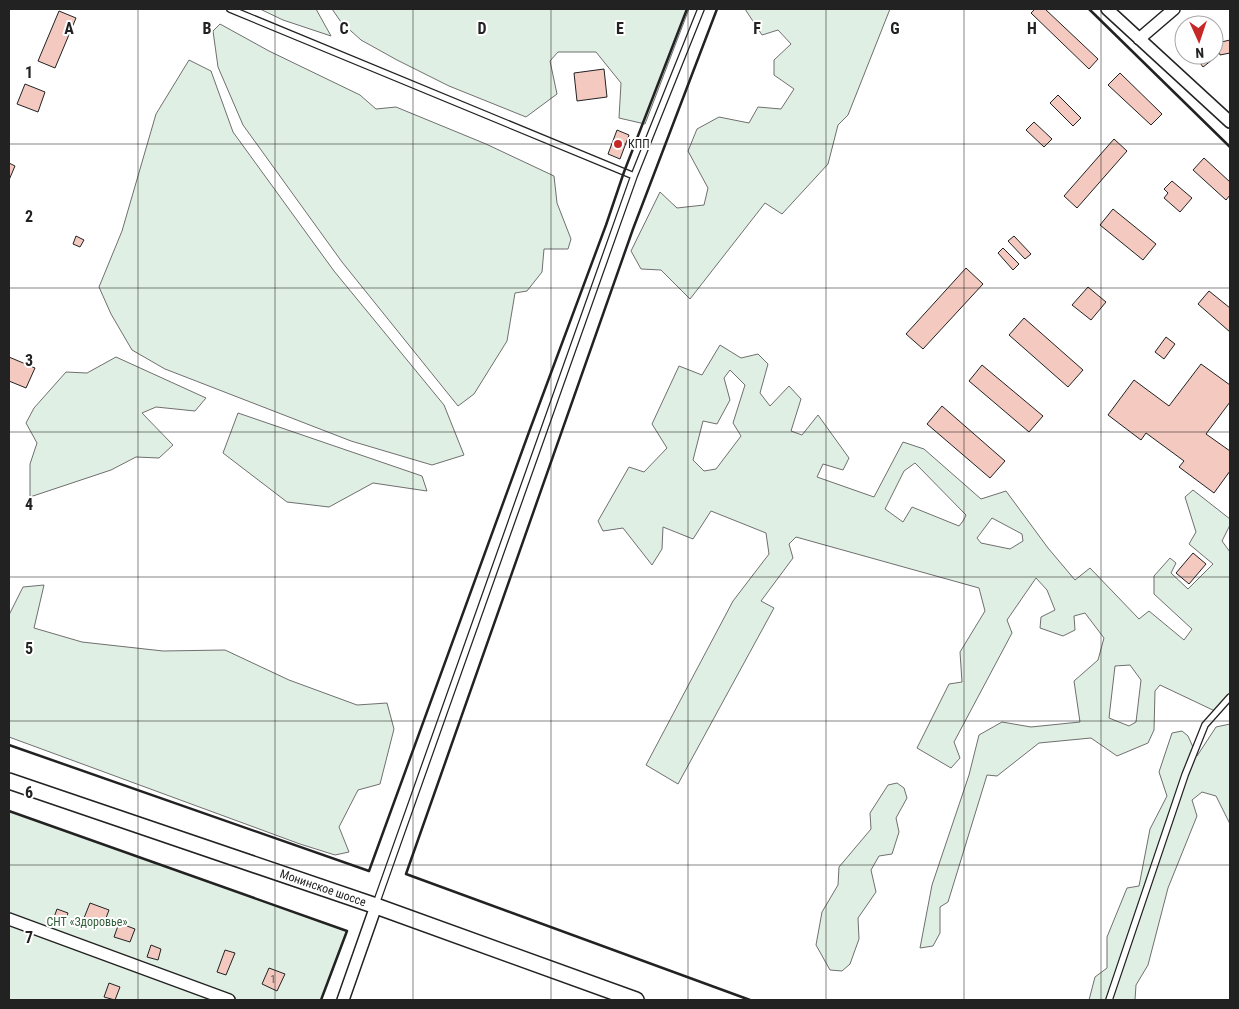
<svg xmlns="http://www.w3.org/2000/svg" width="1239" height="1009" font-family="'Roboto Condensed',sans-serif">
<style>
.green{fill:#e0efe3;stroke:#6f6f6f;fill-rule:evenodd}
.building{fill:#f3c9c0;stroke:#222}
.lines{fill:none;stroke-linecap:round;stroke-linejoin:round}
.lane-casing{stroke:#222;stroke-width:8}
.street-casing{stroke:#222;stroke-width:14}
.secondary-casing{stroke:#222;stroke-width:18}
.lane{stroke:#fff;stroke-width:5.5}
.street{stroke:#fff;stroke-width:11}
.secondary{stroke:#fff;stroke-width:15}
.wall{stroke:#222;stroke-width:2.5}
.grid{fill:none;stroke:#222;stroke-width:1;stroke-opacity:0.55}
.poi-dot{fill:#c62828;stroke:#fff;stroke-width:2}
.labels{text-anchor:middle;stroke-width:4;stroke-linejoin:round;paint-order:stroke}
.number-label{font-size:10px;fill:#564c4a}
.poi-label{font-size:12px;fill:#222;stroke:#fff;text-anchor:start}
.street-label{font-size:12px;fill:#222;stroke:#fff}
.park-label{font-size:12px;fill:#2f5e38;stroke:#fff}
.grid-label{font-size:16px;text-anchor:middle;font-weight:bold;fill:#222;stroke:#fff;stroke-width:4;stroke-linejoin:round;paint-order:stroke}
</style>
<rect width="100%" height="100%" fill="#fff"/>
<path class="green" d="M260 9H316L331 36 283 20Z
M332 9H689L645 124 619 118 621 83 596 52H558L550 61 557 94 526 117 449 86 397 60 361 40 341 22Z
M745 9H890L848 115 838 125 828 164 782 214 765 203 690 299 661 270 641 269 631 251 660 192 677 208 704 205 708 188 688 151 697 129 719 117 749 123 758 107 781 109 794 89 774 75V60L791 44 778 30 762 35Z
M220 24 269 51 360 95 376 109 396 107 486 144 554 176 557 203 571 239 568 249H544L542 272 527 291 515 293 507 341 474 394 458 406 342 262 243 125 218 67 213 31Z
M189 60 211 71 233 132 334 271 444 405 464 455 432 465 351 441 165 369 132 350 111 314 99 287 122 231 156 114Z
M720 345 741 358 758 354 768 364 760 393 770 406 789 386 801 399 791 431 802 435 818 415 849 458 843 470 823 464 817 477 874 497 903 442 924 449 981 499 1006 491 1048 548 1075 580 1090 568 1139 619 1149 611 1184 640 1192 629 1154 594V576L1170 558 1176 563 1171 573 1188 589 1213 564 1189 544 1196 532 1185 497 1193 490 1230 519V525L1222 541 1230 552V702L1217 712 1160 685 1155 691 1154 730 1148 743 1117 756 1091 738 1039 743 997 776 987 775 948 902 940 907V933L933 946 920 948 932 885 969 775 979 735 1002 722 1031 727 1080 722 1074 681 1098 660 1104 638 1085 613 1074 616 1075 630 1063 636 1040 628 1041 617 1055 610 1047 590 1036 578 1007 620 1012 633 954 742 960 758 951 768 917 748 949 684 962 682 960 652 985 611 979 588 796 537 789 544 793 558 761 601 774 608 678 784 646 765 733 601 769 554 766 533 711 511 693 539 663 527 662 549 652 565 623 528 603 531 598 521 629 467 644 472 667 448 652 424 679 366 702 375ZM730 370 745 385 733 423 741 436 716 469 704 471 693 460 703 421 717 424 730 400 724 378ZM915 463 966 515 963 521 959 526 912 507 903 522 885 509 904 471ZM992 518 1022 534 1023 541 1010 549 981 543 977 538ZM1130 665 1141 680 1136 722 1129 726 1109 718 1115 666Z
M116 357 206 398 195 411 156 407 142 413 173 445 159 458 136 457 111 470 30 497V464L37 443 26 423 34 408 66 372 87 373Z
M238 413 422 476 427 491 373 483 329 507 287 502 223 453Z
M44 585 34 628 82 642 163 651 225 650 289 680 357 705 387 703 394 729 380 784 358 790 339 827 349 852 335 855 300 844 9 737V615L23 587Z
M1230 724V824L1216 796 1202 792 1192 800 1197 816 1168 888 1148 965 1136 985 1135 1000H1089L1095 977 1107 968V937L1127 888 1139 886 1150 829 1167 796 1159 772 1172 733 1182 731 1188 736 1197 756 1216 727Z
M897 783 904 788 907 798 896 818 899 832 892 854 879 856 871 870 876 892 858 918 859 939 850 964 842 971 830 970 816 945 822 912 838 885 839 867 871 829 870 813 888 785Z
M9 811 347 931 321 1000H9Z"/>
<path class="building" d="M1035 9H1045L1098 59 1089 69 1031 13Z
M59 11 76 18 55 68 38 61Z
M1230 40V53L1220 55 1217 43Z
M1197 55H1208L1212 60 1203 67 1195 56Z
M604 69 607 97 577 101 574 73Z
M1120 73 1162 114 1151 125 1108 85Z
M25 84 45 92 38 112 17 104Z
M1058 95 1081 118 1073 126 1050 103Z
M1034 122 1052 139 1044 147 1026 130Z
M617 130 629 135 620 159 608 154Z
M1114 139 1127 151 1077 208 1064 196Z
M1204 158 1230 182V195L1226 200 1193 170Z
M9 163 15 166 9 180Z
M1172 181 1192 198 1180 212 1164 198 1168 193 1164 189Z
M1113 209 1156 244 1143 260 1100 225Z
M76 236 84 240 80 247 73 244Z
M1014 236 1031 254 1025 259 1008 241Z
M1003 248 1019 264 1013 270 998 253Z
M966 268 983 284 923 349 906 334Z
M1088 287 1106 302 1091 320 1072 305Z
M1209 291 1230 308V332L1198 304Z
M1024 318 1083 370 1068 387 1009 335Z
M1166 337 1175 344 1164 359 1155 352Z
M9 357 35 368 26 388 9 381Z
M1201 364 1230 385V402L1206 434 1230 451V471L1214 493 1179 467 1184 461 1146 433 1141 440 1108 415 1134 380 1169 406Z
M982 365 1043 416 1029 432 969 381Z
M942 406 1005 461 990 478 927 424Z
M1193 553 1206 564 1189 584 1176 573Z
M90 903 109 910 103 926 84 918Z
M57 909 68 913 64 924 53 920Z
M119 923 135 929 130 942 114 937Z
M151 945 161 949 158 960 147 957Z
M225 950 235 953 226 975 217 972Z
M269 968 285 974 277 991 262 984Z
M109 983 120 987 115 1000 104 997Z"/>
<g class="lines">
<defs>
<path id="lane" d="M230 9 634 176
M376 904 634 176 701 9
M1109 1000 1185 775 1205 725 1230 697"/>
<path id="street" d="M1107 9 1230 122
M1139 39 1174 9
M9 919 229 1000
M343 1000 376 906"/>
<path id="secondary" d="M9 781 376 906 636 1000"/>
</defs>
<use href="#lane" class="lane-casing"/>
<use href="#street" class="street-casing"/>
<use href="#secondary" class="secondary-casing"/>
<use href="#lane" class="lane"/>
<use href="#street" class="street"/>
<use href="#secondary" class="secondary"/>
<path class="wall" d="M717 9 633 229 406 874 750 1000
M1089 9 1230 147
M9 745 369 871 529 432 606 225 624 172 687 9
M9 811 347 931 321 1000"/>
</g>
<path class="grid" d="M138 9V1000M275 9V1000M413 9V1000M551 9V1000M688 9V1000M826 9V1000M964 9V1000M1101 9V1000M9 144H1230M9 288H1230M9 432H1230M9 577H1230M9 721H1230M9 865H1230"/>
<circle class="poi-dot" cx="618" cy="144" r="5"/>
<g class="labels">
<g class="number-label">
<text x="273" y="983">1</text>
</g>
<g class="poi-label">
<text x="628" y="148">КПП</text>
</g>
<g class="street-label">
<text transform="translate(323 888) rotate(19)" y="4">Монинское шоссе</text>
</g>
<g class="park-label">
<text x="87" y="926">СНТ «Здоровье»</text>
</g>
</g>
<g class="grid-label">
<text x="69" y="34">A</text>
<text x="207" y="34">B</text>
<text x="344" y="34">C</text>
<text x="482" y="34">D</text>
<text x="620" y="34">E</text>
<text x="757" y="34">F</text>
<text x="895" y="34">G</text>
<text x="1032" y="34">H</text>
<text x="29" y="78">1</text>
<text x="29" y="222">2</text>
<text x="29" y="366">3</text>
<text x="29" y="510">4</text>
<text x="29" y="654">5</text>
<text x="29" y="798">6</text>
<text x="29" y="943">7</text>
</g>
<rect width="1239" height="1009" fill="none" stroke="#222222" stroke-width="20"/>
<g transform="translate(1199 40) rotate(177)"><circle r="24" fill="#ffffff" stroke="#a7a7a7"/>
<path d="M0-4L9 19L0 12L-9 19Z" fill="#c62828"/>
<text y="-8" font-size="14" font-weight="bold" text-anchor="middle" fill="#222222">N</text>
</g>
</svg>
